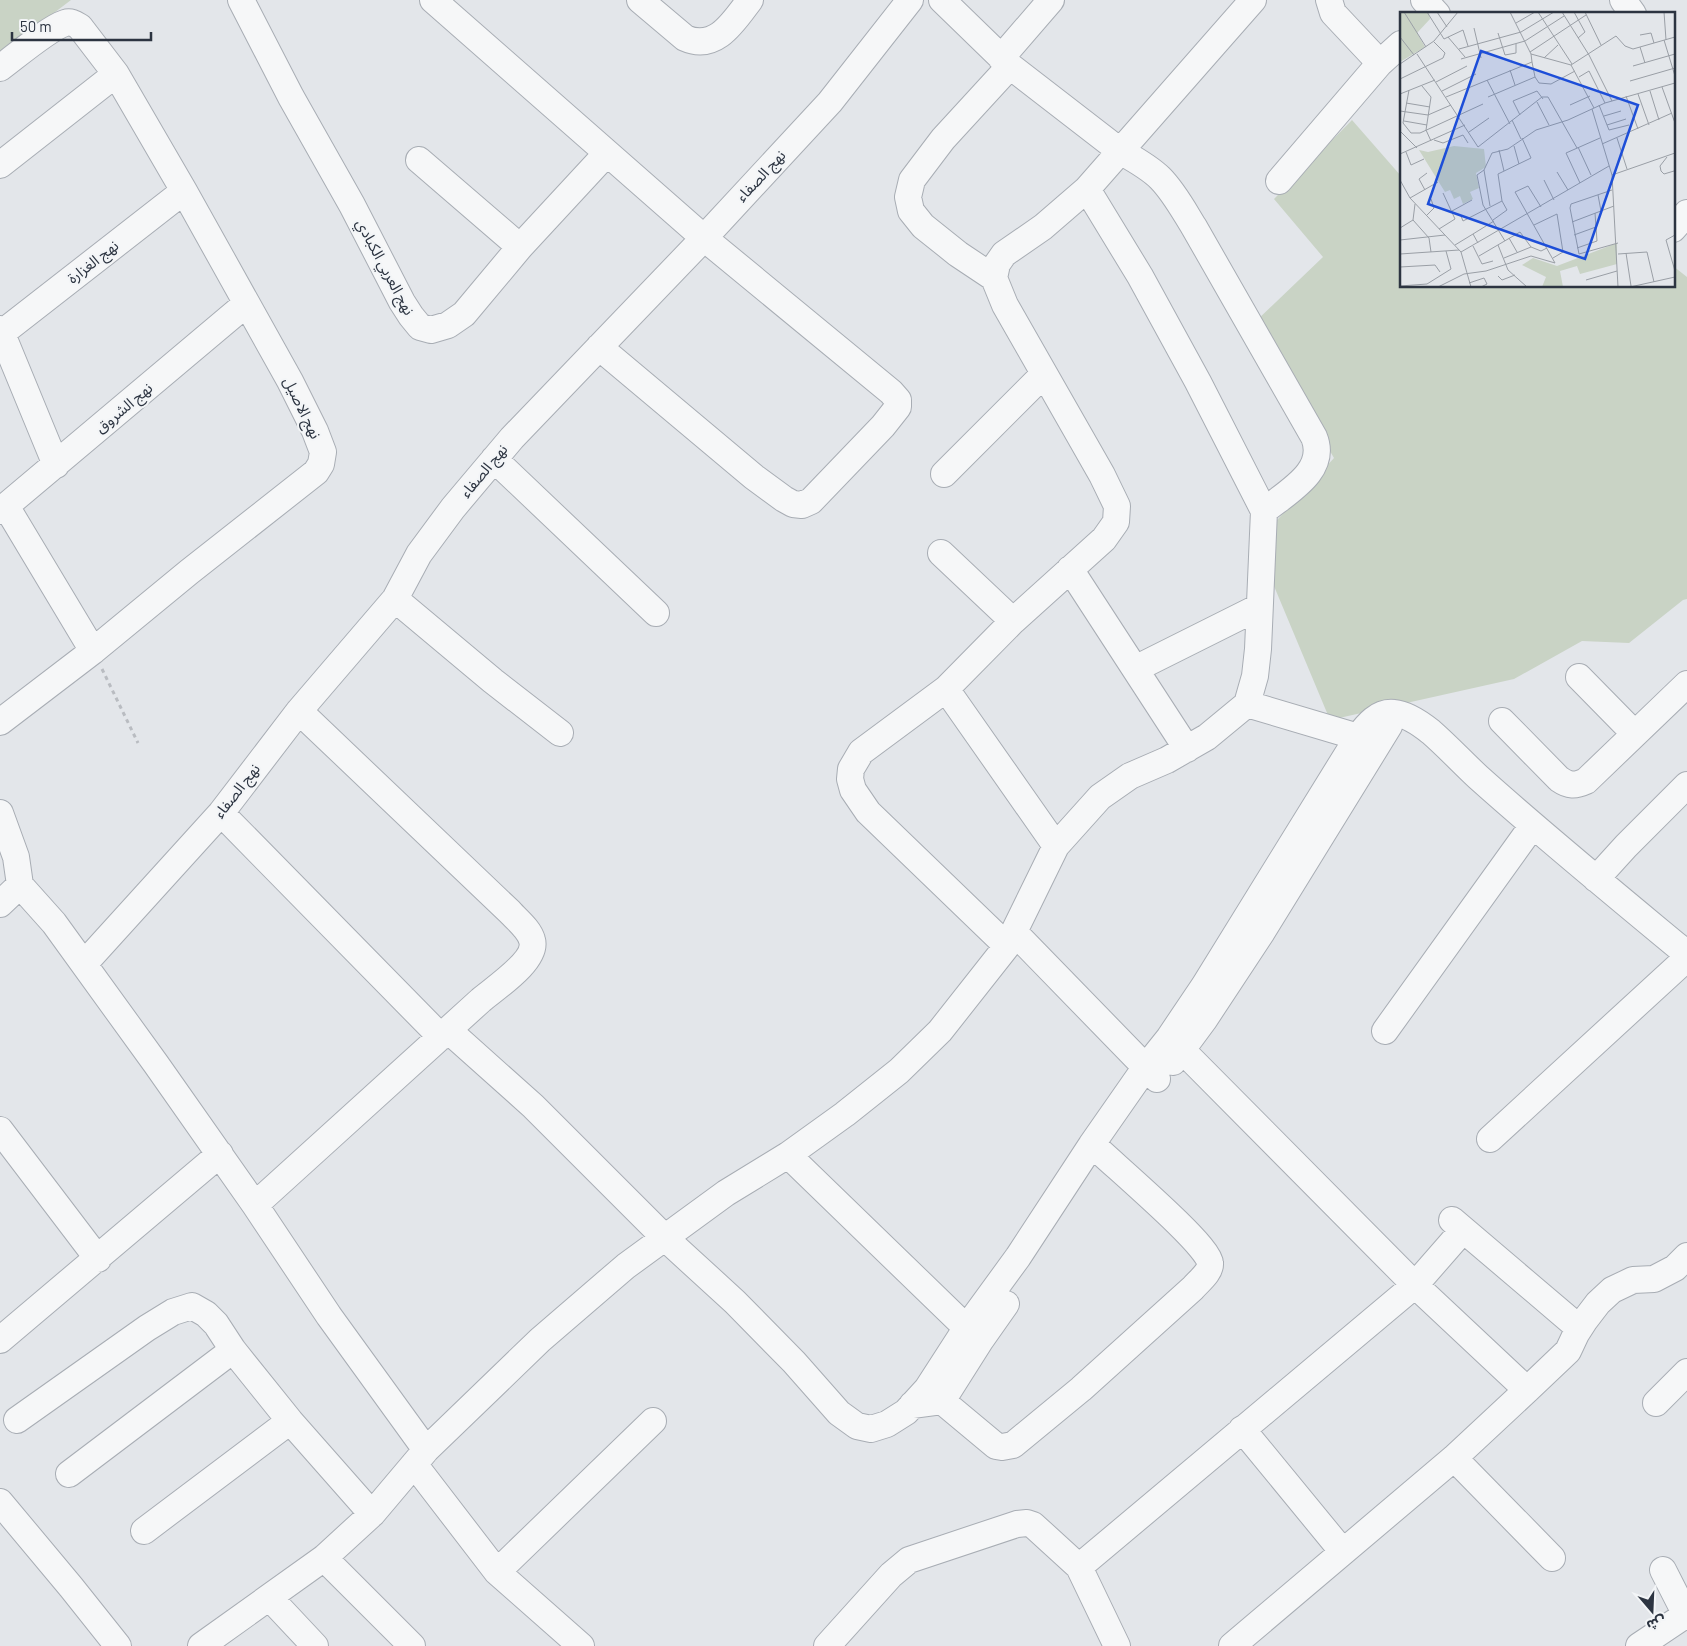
<svg xmlns="http://www.w3.org/2000/svg" width="1687" height="1646" font-family="Barlow,'Noto Sans Arabic',sans-serif">
<style>
.green{fill:#c9d3c5}
.lines{fill:none;stroke-linecap:round;stroke-linejoin:round}
.minor-casing{stroke:#a8adb4;stroke-width:28}
.path{stroke:#b9bcc1;stroke-width:3;stroke-dasharray:4 4;stroke-linecap:butt}
.minor{stroke:#f6f7f8;stroke-width:26}
.labels{text-anchor:middle;stroke-width:4;stroke-linejoin:round;paint-order:stroke}
.street-label{font-size:15px;fill:#2c3441;stroke:#f3f5f7}
.inset-road{fill:none;stroke:#9a9fa6;stroke-width:1}
.view{fill:#1d4ed8;fill-opacity:0.15;stroke:#1d4ed8;stroke-width:2.5}
.inset-edge{fill:none;stroke:#2c3441;stroke-width:2.5}
</style>
<rect width="100%" height="100%" fill="#e3e6ea"/>
<path class="green" d="M0 0H71L0 54Z
M1352 120 1401 176V286H1673V266L1687 277V599L1683 600 1629 643 1582 641 1514 679 1330 720 1256 543 1334 458 1255 322 1323 257 1274 199Z"/>
<g class="lines">
<defs>
<path id="minor" d="M241 0 291 97 352 205 402 302 411 316 420 327 431 330 448 325 464 314 520 247 607 153
M433 0 704 238 891 392 898 400V407L883 426 811 501 802 505 793 504 784 499 754 477 599 347
M640 0 685 38C716 52 734 21 750 0
M1329 0 1333 13 1380 63
M1424 0 1437 14
M1623 0 1633 14
M1001 58 1051 0
M0 68C15 57 49 28 65 23 71 21 75 24 80 27L116 74 184 191 290 381 315 431 323 452 321 464 316 472 189 572 93 651 0 722
M419 160 520 247
M0 165 116 74
M1279 181 1380 63 1401 44
M1087 189 1140 276 1198 382 1264 511
M1673 229 1687 213
M994 278 958 254 923 226 911 211 908 197 912 180 943 139 1010 66
M0 329 56 465
M2 333 184 191
M494 459 656 613
M944 474 1044 374
M6 506 93 651
M0 511 246 304
M941 553 1013 621
M1070 569 1187 749
M395 599 493 681 560 733
M1135 669 1259 607
M1579 677 1635 734
M946 689 1056 846
M1247 704 1358 737
M1502 721 1559 779C1569 786 1575 786 1586 781L1687 684
M0 813 16 857 20 885 54 923 156 1064 255 1205 329 1316 426 1450
M221 813 441 1037
M1596 879 1626 846 1687 785
M0 904 20 885
M1015 933 1157 1079
M1007 946 868 812 853 790 850 779 851 769 861 752 946 689 1013 621 1104 539 1116 522 1117 506 1102 475 1005 305 994 278 997 264 1004 254 1043 227 1087 189 1253 0
M84 964 221 813 299 711 395 599 419 554 453 508 512 438 704 238 830 102 910 0
M448 1030 533 1106 664 1237 735 1302 794 1362 839 1413 857 1426 871 1429 887 1424 906 1412 927 1389 967 1327 1018 1257 1092 1144 1145 1068 1169 1038 1204 986 1358 737C1367 725 1378 711 1394 713 1407 714 1421 724 1431 732 1447 746 1462 762 1478 777 1546 838 1617 896 1687 954
M1385 1031 1533 825
M1170 1038 1415 1285 1527 1390
M1173 1062 1204 1020 1262 932 1389 726 1393 713
M0 1130 98 1259
M1490 1139 1687 958
M788 1155 979 1340
M255 1205 481 1000C495 988 538 960 532 940 529 929 517 920 510 912L299 711
M1452 1220 1579 1328
M0 1340 220 1154
M930 1391 996 1446 1002 1447 1013 1445 1081 1389 1193 1288C1199 1281 1211 1272 1210 1263 1210 1246 1110 1162 1092 1144
M1656 1403 1687 1372
M912 1405 942 1401 980 1341 1006 1304
M17 1420 147 1328 173 1312 192 1306 206 1314 216 1324 233 1350 290 1421 372 1514
M1242 1429 1343 1552
M1454 1458 1552 1558
M414 1464 497 1572 581 1646
M69 1474 233 1350
M0 1502 71 1587 118 1646
M144 1531 290 1421
M324 1558 412 1646
M1663 1570 1687 1617
M497 1572 653 1421
M270 1598 315 1646
M201 1646 324 1558 372 1514 426 1450 540 1340 626 1266 726 1193 788 1155 845 1114 899 1071 940 1031 1007 946 1056 846 1100 797 1130 776 1167 760 1207 737 1247 704 1255 676 1258 649 1264 511C1287 492 1328 471 1314 437L1194 227C1184 211 1174 192 1160 178 1149 167 1134 159 1120 151L1010 66 942 0
M827 1646 891 1575 909 1560 1017 1524 1027 1523 1033 1525 1079 1567
M1117 1646 1079 1567 1415 1285 1463 1230
M1232 1646 1454 1458 1527 1390 1568 1351 1576 1334 1585 1320 1598 1303 1612 1290 1633 1280 1654 1279 1675 1268 1687 1256
M1639 1646 1687 1614"/>
</defs>
<use href="#minor" class="minor-casing"/>
<path class="path" d="M102 669 138 743"/>
<use href="#minor" class="minor"/>
</g>
<g class="labels">
<g class="street-label">
<text transform="translate(761 176) rotate(-47)" y="5">نهج الصفاء</text>
<text transform="translate(93 262) rotate(-38)" y="5">نهج الغزارة</text>
<text transform="translate(385 267) rotate(62)" y="5">نهج العربي الكبادي</text>
<text transform="translate(124 408) rotate(-40)" y="5">نهج الشروق</text>
<text transform="translate(302 408) rotate(64)" y="5">نهج الاصيل</text>
<text transform="translate(484 471) rotate(-50)" y="5">نهج الصفاء</text>
<text transform="translate(237 791) rotate(-52)" y="5">نهج الصفاء</text>
</g>
</g>
<g transform="translate(1400 12)">
<rect width="275" height="275" fill="#e3e6ea"/>
<path d="M0 0H29L30 7 17 21 25 35 0 50ZM54 134 84 137 86 155 76 161 79 176 70 180 73 187 63 192 60 184 54 187 50 178 45 180 19 138 28 140ZM217 231V252L180 262 177 254 160 259 163 275H142L146 265 122 253 133 246 157 254Z" fill="#c9d3c5"/>
<path class="inset-road" d="M4 0 26 35M27 0 44 27 63 18 68 34M37 0 47 15M110 0 131 42 171 53 194 96M138 0 172 52M162 0 189 43 212 89M174 0 185 20 178 26M185 0 201 33M264 0 266 28M116 11 135 0M74 16 81 46M98 21 105 43 116 41V32M240 23 251 21 254 31M0 25 14 43M48 25 65 45M264 28 275 64M240 35 245 51M59 37 121 20 154 0M130 40 186 3M17 42 78 135M144 46 158 33M61 47 125 29 164 4M0 52 34 29 58 0M171 53 216 24 225 34 233 37 275 25M233 54 275 42M110 58 115 73M135 65 139 71 151 72 175 59M179 65 189 59 205 91M0 67 43 46 45 41 34 30M87 68 110 112M230 69 275 56M36 70 67 54M22 74 31 85 26 118 31 129M262 75 275 111M9 78 3 111 11 121H20L83 92M42 79 76 62M250 79 259 108M0 82 35 68M238 82 249 113M226 84 238 117M46 85 132 50 131 42M88 85 135 65 132 50M137 90 149 113M6 91 30 95M170 93 190 84M199 93 209 118 229 113M192 97 212 163 218 275M0 99 28 103 51 93M120 103 113 89 137 79 143 87M204 104 221 99M112 108 121 127M4 109 27 113M207 113 226 107M0 119 17 136M69 120 89 106M217 126 227 157M34 128 43 131 63 123 68 131M202 132 272 101M114 134 119 152M78 135 142 85H148L177 136M178 135 191 163M99 138 104 159M6 140 11 153 24 147M0 142 65 113M267 145 260 154 261 159 264 162 274 159M84 158 90 194M157 160 168 178M212 163 275 141M0 168 10 186 61 240 71 275M144 168 154 188M180 171 166 141 200 126M25 178 19 167 27 161M212 178 171 192 170 196 179 242 218 231M198 183 201 199M10 186 38 170M15 192 13 208 29 226 31 240M141 195 128 174 115 180 155 251M52 199 72 188M26 204 34 196 31 187M61 204 63 209 102 189M93 208 107 198 102 189 98 162 131 146 122 126M172 210 214 194M134 213 157 202 163 240 153 246M0 216 13 208M39 217 55 207 43 181M174 223 196 215M275 223 266 228 275 259M109 226 117 240M0 228 45 223M105 229 83 193 77 163 84 158 92 141 108 137 136 118 168 108 205 91 275 71M78 231 73 222 94 209M55 233 73 222M98 233 108 258 127 275M73 234 82 252 93 249M131 235 141 239 147 236M177 236 197 229 195 201M61 240 209 154M226 241 231 274M0 242 59 238M218 242 247 240 254 270M79 244 120 220 131 235M104 246 131 235M0 255 35 253 40 260M98 264 102 268 115 263M186 268 217 259M69 271 84 266 87 272 81 275M0 274 27 272 51 257 46 239M38 275 64 262 86 259 131 244 155 251M230 275 275 265"/>
<path class="view" d="M81 39 238 93 185 247 28 192Z"/>
<rect width="275" height="275" class="inset-edge"/>
</g>
<g transform="translate(1652 1611) rotate(161)" stroke="#f3f5f7" stroke-width="4" paint-order="stroke">
<path d="M0-4L9 19L0 12L-9 19Z" fill="#2c3441"/>
<text y="-8" font-size="14" font-weight="bold" text-anchor="middle" fill="#2c3441">ش</text>
</g>
<path d="M12 32v8h139v-8" fill="none" stroke="#2c3441" stroke-width="2.5"/>
<text x="20" y="32" font-size="15" fill="#2c3441" stroke="#f3f5f7" stroke-width="4" paint-order="stroke">50 m</text>
</svg>
